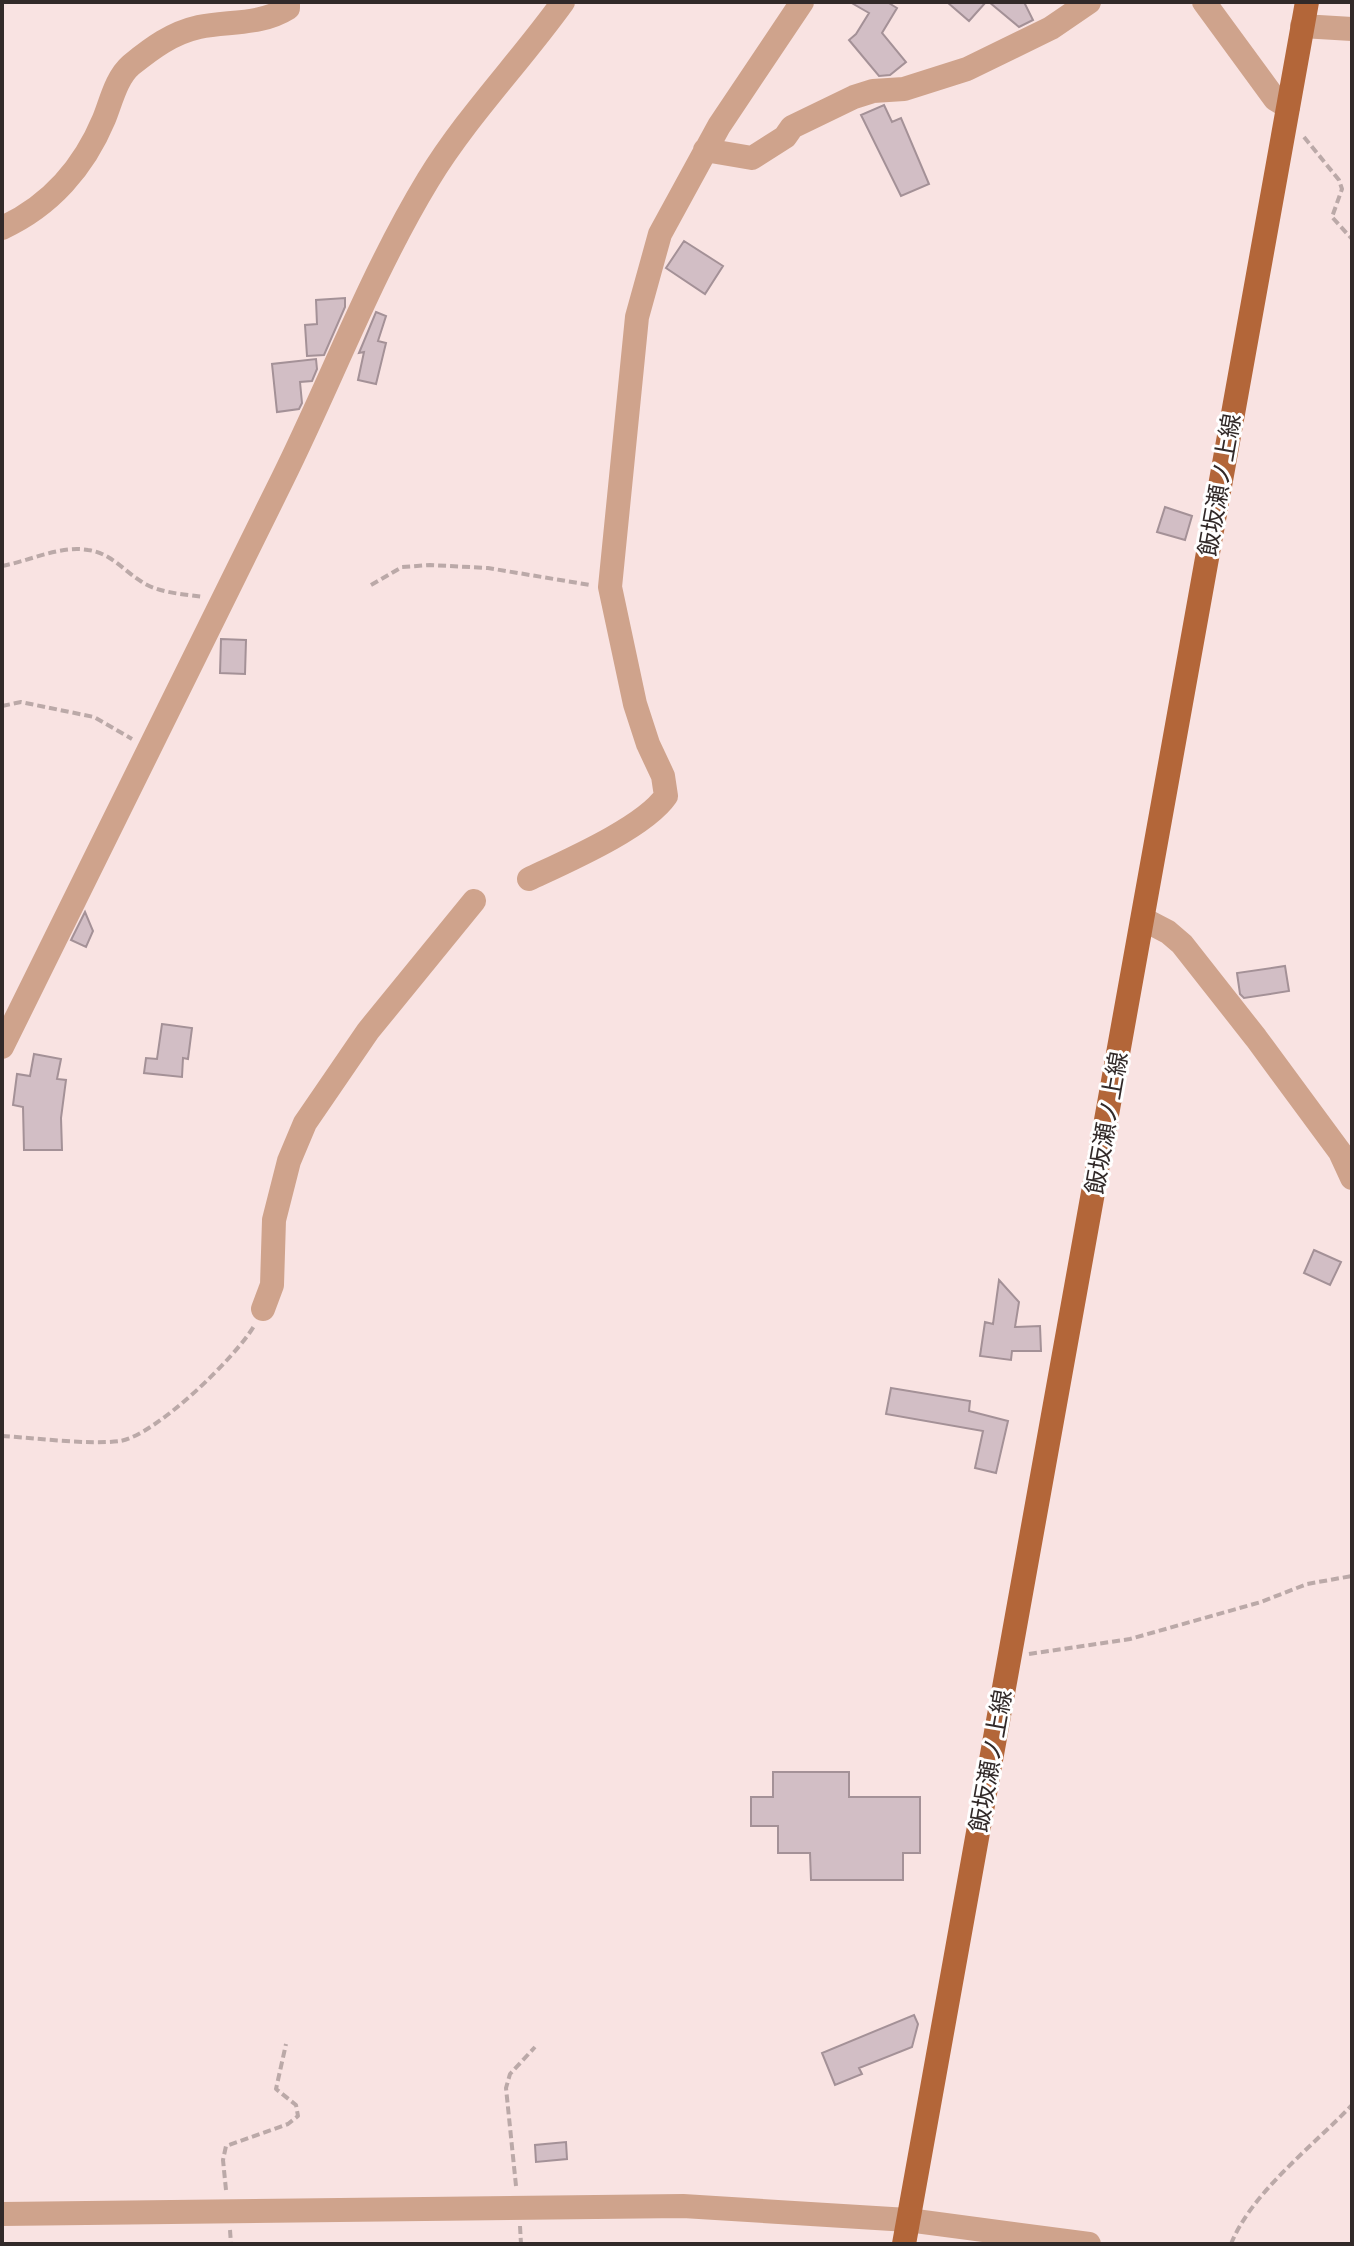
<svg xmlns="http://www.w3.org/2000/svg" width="1354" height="2246" font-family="Signika,'Noto Sans JP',sans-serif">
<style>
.building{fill:#d2bec5;stroke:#a49197;stroke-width:2}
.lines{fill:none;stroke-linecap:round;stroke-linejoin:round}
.path{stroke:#bba9a8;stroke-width:4;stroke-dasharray:8 4;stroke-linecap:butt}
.minor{stroke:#cfa38c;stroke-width:24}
.major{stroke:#b36639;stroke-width:24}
.labels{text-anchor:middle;stroke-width:6;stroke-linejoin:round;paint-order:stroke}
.street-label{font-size:24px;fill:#322a29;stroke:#fff}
</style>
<rect width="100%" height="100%" fill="#f9e3e2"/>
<path class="building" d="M850 2H887L897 8 882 33 906 62 890 75 879 76 849 40 856 34 869 13Z
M947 2H986L969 21Z
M989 2H1024L1033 20 1019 27Z
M884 105 892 122 901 118 929 184 901 196 861 115Z
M684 241 723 266 705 294 666 268Z
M345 298V307L324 355 307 356 305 325 317 324 316 300Z
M376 312 386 316 378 341 386 343 376 384 358 380 364 352 359 353Z
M316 359 317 369 312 381 300 382 302 403 299 409 277 412 272 364Z
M1165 507 1192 516 1185 540 1157 532Z
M221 639 246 640 245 674 220 673Z
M85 912 93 931 86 947 71 940Z
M1285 966 1289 991 1244 998 1240 994 1237 973Z
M162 1024 192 1028 188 1059 183 1058 182 1077 144 1073 146 1058 157 1059Z
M34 1054 61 1059 57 1079 66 1080 61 1118 62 1150H24L23 1107 13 1105 17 1074 30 1076Z
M1314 1250 1341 1262 1330 1285 1304 1273Z
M999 1280 1019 1302 1015 1327 1040 1326 1041 1351H1012L1011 1360 980 1356 985 1322 993 1324Z
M891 1388 970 1401 969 1411 1008 1421 996 1473 975 1468 983 1431 886 1414Z
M773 1772H849V1797H920V1853H903V1880H811L810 1853H778V1826H751V1797H773Z
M914 2015 918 2024 912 2047 859 2068 862 2074 835 2085 822 2053Z
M566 2142 567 2159 536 2162 535 2145Z"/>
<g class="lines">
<path class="path" d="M1304 137 1339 180 1342 189 1332 217 1352 239
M2 566C29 561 61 545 88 550 111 553 124 571 142 582 159 593 183 594 203 597
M371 585 402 567 430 565 488 568 590 585
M2 706 21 702 94 717 132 739
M2 1436C36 1438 88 1445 120 1441 156 1435 235 1358 254 1326
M1029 1654 1130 1639 1261 1602 1307 1584 1352 1576
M516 2186 506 2088 510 2074 535 2047
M226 2190 223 2160 226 2146 288 2124 298 2116 296 2105 276 2089 286 2044
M520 2226 521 2244
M230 2230 231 2244
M1231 2244C1252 2192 1313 2146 1352 2105"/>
<path class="minor" d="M1204 2 1275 99 1288 107
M1302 26 1352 29
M705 150 752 158 785 137 792 127 854 97 873 91 904 89 967 69 1051 28 1089 2
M2 228C50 206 84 167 104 119 111 102 116 78 131 65 152 48 172 33 199 27 229 21 261 25 288 8V2
M529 879C565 862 644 828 666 796L663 776 648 744 635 704 610 587 637 317 660 234 719 126 802 2
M1143 919 1168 932 1182 944 1256 1038 1340 1152 1352 1178
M2 1047C94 857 189 668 283 478 332 379 371 274 428 180 467 116 520 62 563 2
M263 1309 272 1285 274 1220 289 1161 305 1123 368 1031 474 901
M2 2214 683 2206 908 2220 1089 2244"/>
<path class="major" d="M904 2244 1307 2"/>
</g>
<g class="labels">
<g class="street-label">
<text transform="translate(1220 485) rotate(-80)" y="8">飯坂瀬ノ上線</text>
<text transform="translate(1107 1123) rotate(-80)" y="8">飯坂瀬ノ上線</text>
<text transform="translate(991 1761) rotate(-80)" y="8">飯坂瀬ノ上線</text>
</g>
</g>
<rect width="1354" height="2246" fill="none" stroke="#322a29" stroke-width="8"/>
</svg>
